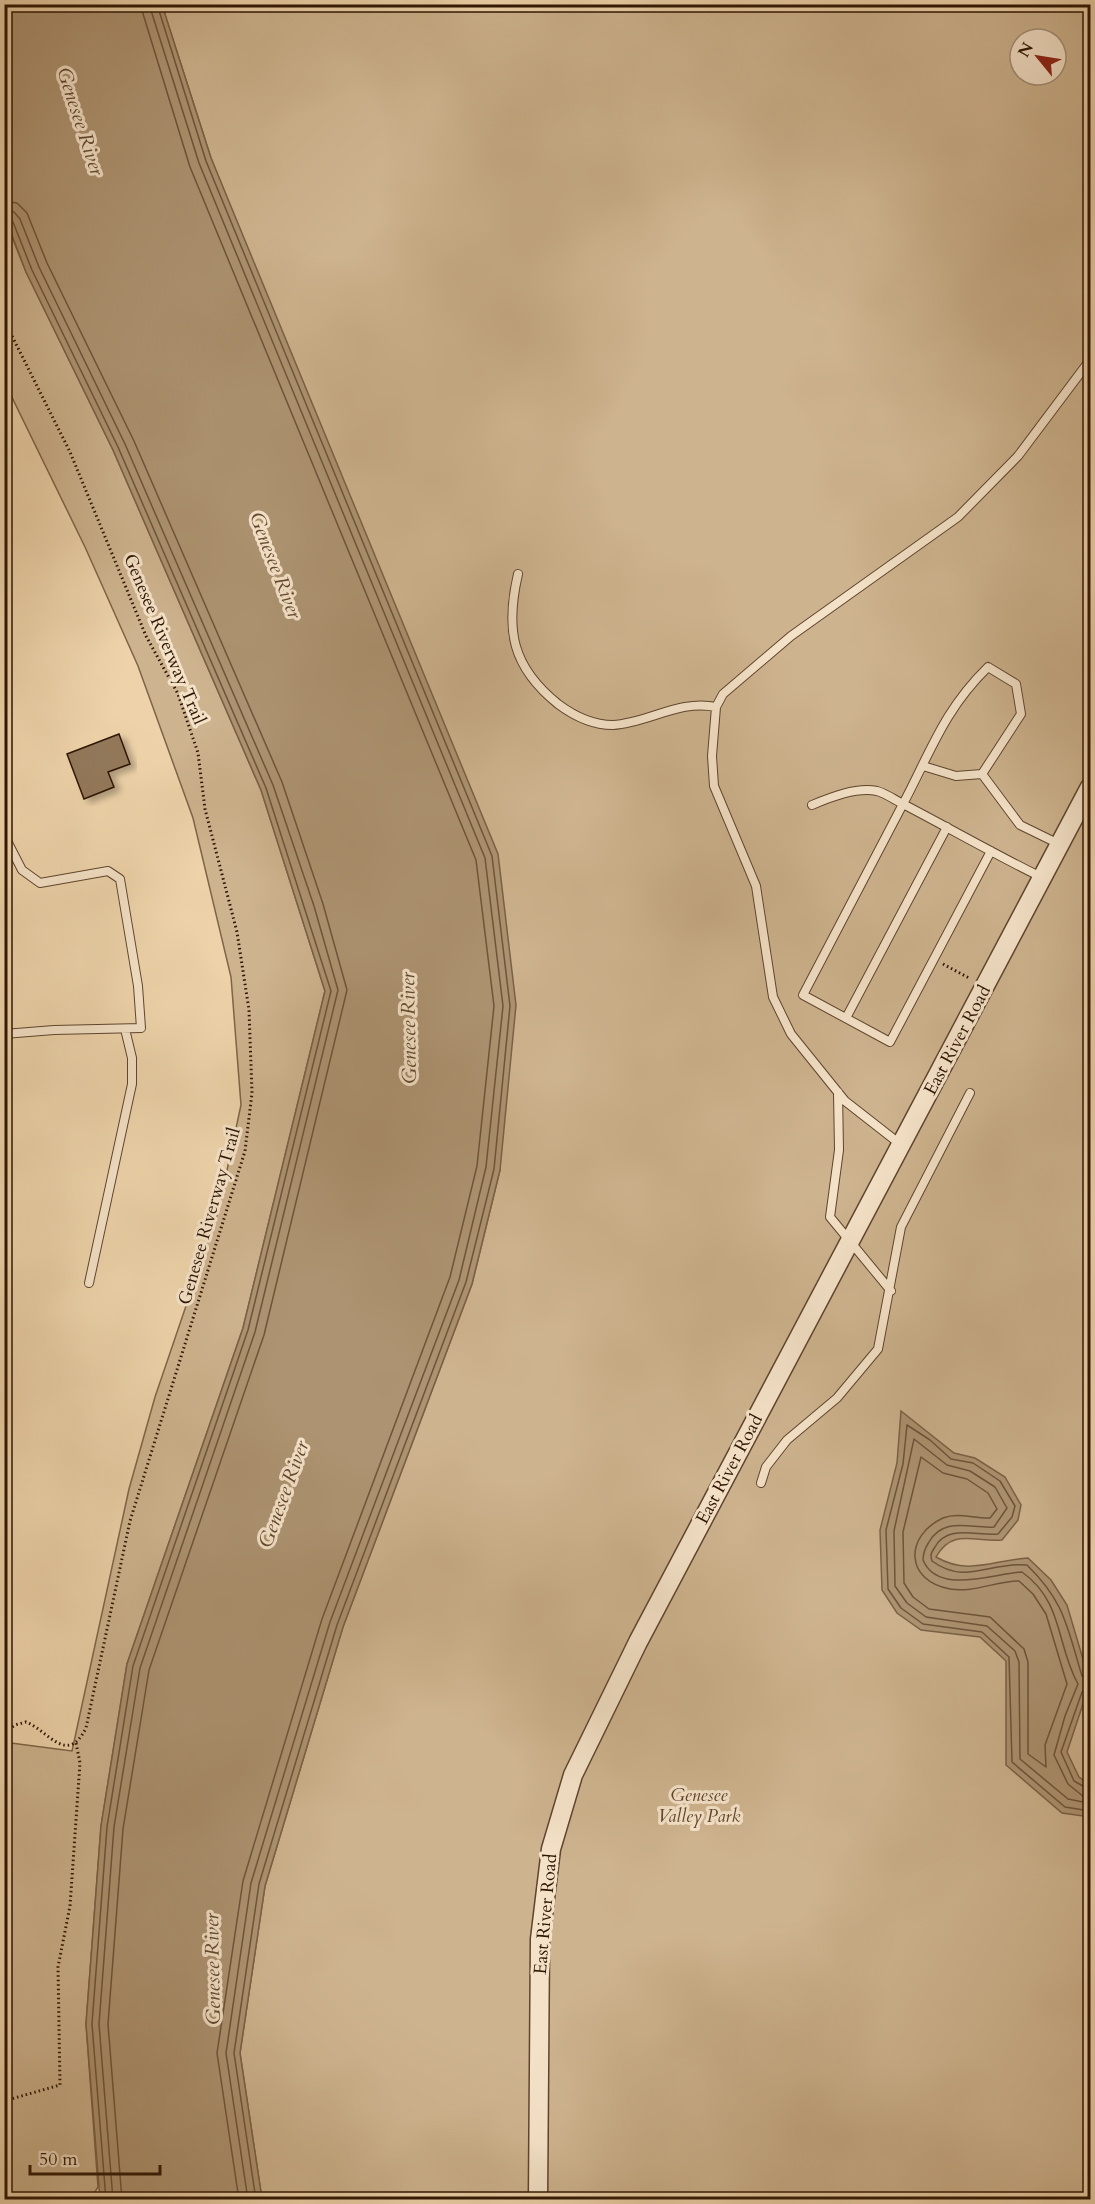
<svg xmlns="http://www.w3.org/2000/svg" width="1095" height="2204" font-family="Cardo,serif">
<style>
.green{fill:#cdb38e;stroke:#7e6448;stroke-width:1.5;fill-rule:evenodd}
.water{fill:#ad9371;stroke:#7a6145;stroke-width:1.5}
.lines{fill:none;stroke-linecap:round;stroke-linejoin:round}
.shore{stroke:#6e543a;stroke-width:1.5}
.building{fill:#92785a;stroke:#2e1603;stroke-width:1.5;filter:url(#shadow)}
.service-casing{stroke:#5e452d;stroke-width:10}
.tertiary-casing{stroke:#5e452d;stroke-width:21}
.path{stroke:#2e1603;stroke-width:3;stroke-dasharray:1.5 3;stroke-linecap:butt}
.service{stroke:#f4e2c8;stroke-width:8}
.tertiary{stroke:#f4e2c8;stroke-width:18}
.labels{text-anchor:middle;stroke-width:6;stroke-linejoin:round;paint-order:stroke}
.street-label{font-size:18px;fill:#2e1603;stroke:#f4e2c8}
.park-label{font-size:18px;font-style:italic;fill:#5e452d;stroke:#f4e2c8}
.water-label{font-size:20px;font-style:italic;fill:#61482f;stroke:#f4e2c8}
</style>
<defs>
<filter id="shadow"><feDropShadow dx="6" dy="4" stdDeviation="3" flood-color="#0004"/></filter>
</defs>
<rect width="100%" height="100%" fill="#eed3aa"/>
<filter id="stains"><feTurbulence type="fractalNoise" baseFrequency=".00333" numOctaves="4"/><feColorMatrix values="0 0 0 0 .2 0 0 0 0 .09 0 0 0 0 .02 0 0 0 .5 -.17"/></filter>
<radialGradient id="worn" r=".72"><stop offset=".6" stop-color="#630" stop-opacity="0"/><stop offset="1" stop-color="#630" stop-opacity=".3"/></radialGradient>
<path class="green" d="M162 5H1090V2199H262L240 2053 265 1886 343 1627 472 1284 500 1170 289 352 211 158ZM1020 39H1056V75H1020Z
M4 217 26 272 113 450 261 790 325 991 243 1328 127 1664 101 1826 86 2024 98 2187 90 2200 5 2199V1746L11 1743 72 1751 129 1489 155 1397 218 1212 241 1105 231 977 193 818 138 666 85 547 5 383Z"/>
<path class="water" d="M5 4 162 5 211 158 498 854 516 1005 500 1170 472 1284 343 1627 265 1886 240 2053 262 2199H100L86 2024 101 1826 127 1664 243 1328 325 991 261 790 113 450 26 272 5 217Z
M901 1411 954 1453 975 1458 1005 1477 1021 1505 1018 1520 1002 1540C973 1542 952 1528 936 1557 969 1576 993 1560 1028 1558L1051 1580 1067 1605 1090 1683 1067 1752 1079 1777 1090 1785V1817L1062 1813 1006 1765V1661L980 1637 921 1630 897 1613 882 1590 880 1530 897 1463Z"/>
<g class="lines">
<path class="shore" d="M140 4 190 167 476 860 494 1006 477 1166 450 1277 322 1619 243 1881 217 2053 239 2200
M149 4 199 163 485 858 503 1006 486 1167 459 1280 330 1622 251 1883 226 2053 248 2200
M157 4 206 161 492 856 510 1006 494 1169 466 1282 337 1625 259 1884 234 2053 256 2200
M4 201 17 203 27 213 47 263 134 441 282 782 323 904 347 990 264 1335 149 1670 123 1829 108 2024 122 2200
M4 210 14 212 20 219 39 267 125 444 273 785 314 906 338 990 255 1332 140 1668 114 1827 99 2024 113 2200
M4 217 13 222 32 270 118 447 266 788 331 991 248 1330 133 1666 107 1827 92 2024 106 2200
M914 1439 947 1465 970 1471 995 1487 1007 1508 994 1527C971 1529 944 1516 929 1542 925 1548 923 1553 923 1560 938 1596 995 1573 1022 1572 1064 1602 1056 1645 1078 1684L1065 1716 1054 1755 1068 1784 1084 1797 1083 1802 1068 1799 1020 1759 1019 1662 1015 1651 987 1626 926 1617 907 1603 895 1586 894 1531Z
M921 1457 943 1473 967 1479 988 1493 997 1509 990 1518C975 1519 958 1512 943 1518 904 1536 905 1581 950 1589 974 1593 996 1581 1019 1581L1033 1594 1046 1614 1067 1684 1045 1745 1046 1767 1028 1754V1662L1024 1649 990 1617 929 1609 913 1597 904 1583 903 1532Z
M1090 1680 1082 1676C1067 1627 1065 1602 1027 1565 991 1561 966 1586 932 1561 930 1555 931 1553 935 1547 948 1524 976 1536 998 1534L1012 1517 1015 1506 1000 1481 973 1463 951 1459 930 1440 907 1425 903 1464 886 1530 888 1589 901 1608 923 1624 982 1632 1009 1657 1012 1762 1065 1807 1090 1811
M1090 1688 1082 1692 1061 1752 1074 1781 1090 1790"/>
</g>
<path class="building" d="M119 734 130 764 108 772 114 787 84 799 67 754Z"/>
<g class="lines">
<defs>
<path id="service" d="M518 574C505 630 512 667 558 704 574 716 592 725 613 725 648 723 680 699 716 707
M923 766 956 776 982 774
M812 805C831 797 856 787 877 791 885 793 895 800 903 804 931 751 944 710 988 667L1016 684 1021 714 982 774 1020 825 1059 844
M4 835 22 870 40 883 108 871 120 879 138 986 141 1028 54 1030 4 1034
M991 851 890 1042 803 995 903 804C949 828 994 854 1041 877
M846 1018 947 827
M838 1092 839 1150 830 1217 891 1291
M900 1144 845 1101 791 1034 773 997 756 886 714 786 712 756 716 707 723 694 791 636 958 517 1018 456 1090 360
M89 1283 132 1084V1058L125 1029
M761 1483 766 1467 787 1440 837 1398 878 1349 901 1227 970 1093"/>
<path id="tertiary" d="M538 2200 540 1939 551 1849 573 1775 638 1642 1090 787"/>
</defs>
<use href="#service" class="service-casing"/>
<use href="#tertiary" class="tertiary-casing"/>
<path class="path" d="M4 320 70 452 146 636 178 694 198 753 205 809 237 932 249 1010 252 1093 245 1151 130 1521 86 1728C67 1766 49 1731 26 1722L15 1725 4 1733
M943 964 969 978
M4 2101 60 2085 58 1967 70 1906 80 1763 76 1743"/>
<use href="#service" class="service"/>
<use href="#tertiary" class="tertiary"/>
</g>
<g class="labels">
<g class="street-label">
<text transform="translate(165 639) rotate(67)" y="6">Genesee Riverway Trail</text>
<text transform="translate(957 1040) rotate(-62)" y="6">East River Road</text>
<text transform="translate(209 1216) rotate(-74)" y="6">Genesee Riverway Trail</text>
<text transform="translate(729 1469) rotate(-62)" y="6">East River Road</text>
<text transform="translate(545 1914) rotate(-85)" y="6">East River Road</text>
</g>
<g class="park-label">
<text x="699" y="1801">Genesee<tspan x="699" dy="21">Valley Park</tspan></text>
</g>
<g class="water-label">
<text transform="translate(81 121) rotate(72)" y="7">Genesee River</text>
<text transform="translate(276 565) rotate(69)" y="7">Genesee River</text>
<text transform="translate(408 1028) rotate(-91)" y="7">Genesee River</text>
<text transform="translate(283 1494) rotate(-70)" y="7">Genesee River</text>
<text transform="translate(212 1969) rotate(-91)" y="7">Genesee River</text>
</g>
</g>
<rect width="1095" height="2204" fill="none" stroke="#eed3aa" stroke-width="24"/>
<rect x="6" y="6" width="1083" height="2192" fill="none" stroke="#2e1603" stroke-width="3"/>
<rect x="12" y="12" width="1071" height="2180" fill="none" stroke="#2e1603" stroke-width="1.5"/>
<g transform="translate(1038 57) rotate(300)"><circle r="28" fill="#f4e2c8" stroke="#a59079" stroke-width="1.5"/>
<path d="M0-4.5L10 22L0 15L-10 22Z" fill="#8f2418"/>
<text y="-9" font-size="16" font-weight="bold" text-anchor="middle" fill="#2e1603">N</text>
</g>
<path d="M30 2165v9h130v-9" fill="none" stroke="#2e1603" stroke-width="3"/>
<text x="39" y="2165" font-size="18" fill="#2e1603" stroke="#f4e2c8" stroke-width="4.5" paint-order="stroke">50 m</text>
<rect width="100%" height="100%" filter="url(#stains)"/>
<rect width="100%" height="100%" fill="url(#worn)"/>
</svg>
